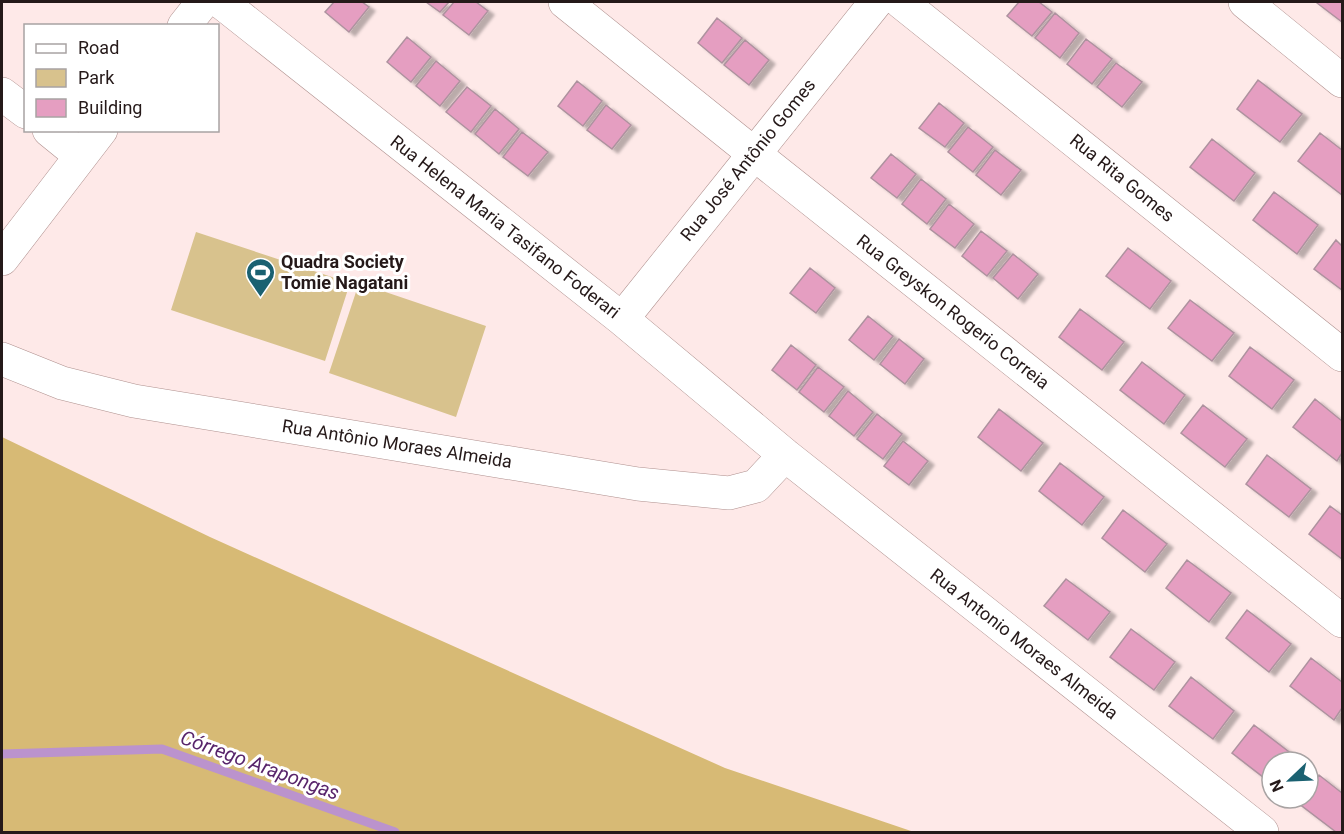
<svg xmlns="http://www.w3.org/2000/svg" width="1344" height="834" font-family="Roboto,sans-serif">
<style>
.green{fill:#d8c28d}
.forest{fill:#d7ba75}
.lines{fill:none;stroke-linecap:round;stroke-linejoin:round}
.stream{stroke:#bb93cd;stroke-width:9}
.building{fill:#e59ec1;stroke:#ae929f;stroke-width:1.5;filter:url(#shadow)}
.minor-casing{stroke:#af908e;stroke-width:34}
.minor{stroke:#fff;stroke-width:33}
.labels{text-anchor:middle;stroke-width:6;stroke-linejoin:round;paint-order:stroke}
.street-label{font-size:18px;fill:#251919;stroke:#fff}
.poi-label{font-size:18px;font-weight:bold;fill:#251919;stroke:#fff;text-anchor:start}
.water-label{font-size:20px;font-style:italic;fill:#58256b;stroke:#fff}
</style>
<defs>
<filter id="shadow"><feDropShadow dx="6" dy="4" stdDeviation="1.5" flood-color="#0004"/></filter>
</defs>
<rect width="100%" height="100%" fill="#fee9e8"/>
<path class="green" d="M196 232 350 283 325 361 171 310Z
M359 283 486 326 456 417 329 373Z"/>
<path class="forest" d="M2 437 210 537 725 768 914 832H2Z"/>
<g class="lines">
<path class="stream" d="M2 754 162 749 395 832"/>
</g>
<path class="building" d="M334 2H362L369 7 349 32 325 12Z
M426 2H449L440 12Z
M454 2H476L488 11 469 35 443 15Z
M1019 2H1039L1052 12 1032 36 1007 16Z
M1318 2H1342V22L1317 3Z
M1055 13 1079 33 1060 58 1035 38Z
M717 18 742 38 722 63 698 43Z
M407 37 431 57 411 82 387 62Z
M1086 39 1112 59 1092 84 1067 64Z
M745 40 769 60 749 85 724 65Z
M436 61 460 81 440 106 416 86Z
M1116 63 1142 82 1122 107 1097 87Z
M1258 80 1302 114 1280 142 1237 109Z
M577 81 602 101 583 126 558 106Z
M467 87 491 106 471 132 446 112Z
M939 103 964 123 945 147 919 128Z
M606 105 631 125 612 149 587 130Z
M495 109 519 129 499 154 475 134Z
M968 127 993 147 973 172 948 152Z
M522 132 548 152 528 176 503 157Z
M1320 133 1342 150V195L1298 161Z
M1212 139 1255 173 1234 201 1190 167Z
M995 150 1021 170 1001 195 976 175Z
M891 154 916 174 897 198 871 178Z
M921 179 946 199 927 224 902 204Z
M1274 192 1318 225 1297 254 1253 220Z
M949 204 974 224 955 248 930 229Z
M981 231 1007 251 987 276 962 256Z
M1336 240 1342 246V290L1314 269Z
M1128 248 1171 281 1150 309 1106 276Z
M1013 254 1038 274 1018 299 993 278Z
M810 268 835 288 816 313 790 293Z
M1190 300 1234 333 1212 361 1168 328Z
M1080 309 1124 342 1102 370 1059 337Z
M868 316 893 336 874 360 849 340Z
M899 339 924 359 905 384 880 364Z
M791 345 816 365 797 390 772 370Z
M1250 347 1294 380 1272 409 1229 376Z
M1142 362 1185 395 1164 424 1120 390Z
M818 367 844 387 824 412 799 392Z
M848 391 873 412 854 436 829 416Z
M1315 399 1342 421V453L1337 461 1293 427Z
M1203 405 1247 439 1225 467 1181 433Z
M999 409 1043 443 1021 471 978 437Z
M877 414 902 434 883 459 857 439Z
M903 441 928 461 909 485 884 466Z
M1267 455 1311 489 1289 517 1246 484Z
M1060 463 1104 497 1082 525 1039 491Z
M1330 506 1342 515V559L1309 534Z
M1123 510 1167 544 1145 572 1102 538Z
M1187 560 1231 593 1209 622 1166 588Z
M1066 579 1110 612 1088 640 1044 606Z
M1247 610 1291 644 1269 672 1226 638Z
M1131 629 1175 662 1154 690 1110 657Z
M1311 658 1342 682V708L1334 720 1290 686Z
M1191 677 1234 711 1213 739 1169 706Z
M1254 725 1297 758 1295 762H1272V784L1232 753Z
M1319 775 1342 793V832H1336L1298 803 1302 798H1308V790Z"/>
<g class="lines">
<defs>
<path id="minor" d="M221 2 622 319 785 455 1262 832
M565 2 753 153 1342 621
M901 2 1342 355
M1245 2 1342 81
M184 26 203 2
M2 94 26 112
M49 130 81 156
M2 259 101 130
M622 319 876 2
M2 359 62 383 134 401 638 484 729 493 756 486 785 455"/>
</defs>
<use href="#minor" class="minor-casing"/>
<use href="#minor" class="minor"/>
</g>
<defs>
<symbol id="stadium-pin" viewBox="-11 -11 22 30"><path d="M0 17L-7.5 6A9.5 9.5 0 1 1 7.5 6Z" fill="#1a6171" stroke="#fff"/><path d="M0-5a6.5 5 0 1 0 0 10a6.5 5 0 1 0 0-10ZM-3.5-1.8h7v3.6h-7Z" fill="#fff"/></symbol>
</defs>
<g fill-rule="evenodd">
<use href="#stadium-pin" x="244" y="256" width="33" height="45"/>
</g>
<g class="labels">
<g class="street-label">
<text transform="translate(748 160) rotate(-51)" y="6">Rua José Antônio Gomes</text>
<text transform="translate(1122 178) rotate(39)" y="6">Rua Rita Gomes</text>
<text transform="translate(505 227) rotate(38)" y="6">Rua Helena Maria Tasifano Foderari</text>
<text transform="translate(953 312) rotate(38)" y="6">Rua Greyskon Rogerio Correia</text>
<text transform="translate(397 444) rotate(9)" y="6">Rua Antônio Moraes Almeida</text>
<text transform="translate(1024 644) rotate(38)" y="6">Rua Antonio Moraes Almeida</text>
</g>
<g class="poi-label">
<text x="281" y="268">Quadra Society<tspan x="281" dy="21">Tomie Nagatani</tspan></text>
</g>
<g class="water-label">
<text transform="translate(260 765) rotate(20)" y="7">Córrego Arapongas</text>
</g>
</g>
<rect width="1344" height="834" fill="none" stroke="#251919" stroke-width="6"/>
<rect x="24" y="24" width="195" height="108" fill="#ffffff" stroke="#a8a3a3" stroke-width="1.5"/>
<rect x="36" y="44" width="30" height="9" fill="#ffffff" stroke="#a8a3a3" stroke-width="1.5"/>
<text x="78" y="54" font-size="18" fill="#251919">Road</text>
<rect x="36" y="69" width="30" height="18" fill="#d8c28d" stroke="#a8a3a3" stroke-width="1.5"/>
<text x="78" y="84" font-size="18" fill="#251919">Park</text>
<rect x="36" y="99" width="30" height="18" fill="#e59ec1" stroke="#a8a3a3" stroke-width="1.5"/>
<text x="78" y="114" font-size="18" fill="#251919">Building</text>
<g transform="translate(1290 780) rotate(247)"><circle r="28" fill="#ffffff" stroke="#a8a3a3" stroke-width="1.5"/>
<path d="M0-4.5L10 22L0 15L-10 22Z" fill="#1a6171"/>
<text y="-9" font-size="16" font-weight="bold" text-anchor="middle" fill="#251919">N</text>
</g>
</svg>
